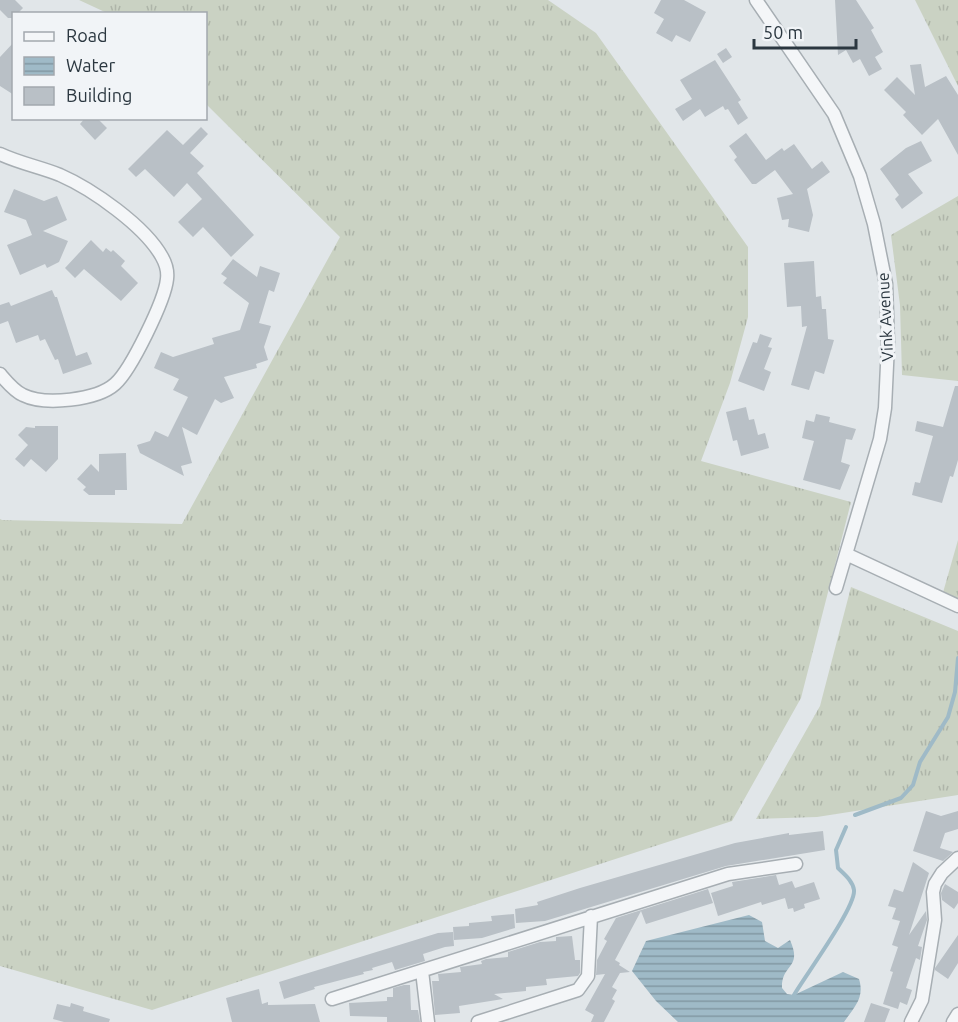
<svg xmlns="http://www.w3.org/2000/svg" width="958" height="1022" font-family="Ubuntu,sans-serif">
<style>
.grass{fill:url(#grass-tufts)}
.water{fill:url(#water-rules)}
.lines{fill:none;stroke-linecap:round;stroke-linejoin:round}
.stream{stroke:#9fbac7;stroke-width:4}
.building{fill:#b9c0c6}
.street-casing{stroke:#a7aeb3;stroke-width:15}
.street{stroke:#f4f6f8;stroke-width:12}
.labels{text-anchor:middle;stroke-width:6;stroke-linejoin:round;paint-order:stroke}
.street-label{font-size:16px;fill:#2b3740;stroke:#f1f4f7}
</style>
<defs>
<pattern id="grass-tufts" width="24" height="20" patternUnits="userSpaceOnUse" patternTransform="scale(1.5)"><rect width="24" height="20" fill="#cad2c3"/><path d="M3 7l-1-3M5 7V3M7 7l1-3M15 17l-1-3M17 17v-4M19 17l1-3" fill="none" stroke="#aeb5a9"/></pattern>
<pattern id="water-rules" width="6" height="5" patternUnits="userSpaceOnUse" patternTransform="scale(1.5)"><rect width="6" height="5" fill="#9fbac7"/><path d="M0 2.5h6" fill="none" stroke="#8298a3"/></pattern>
</defs>
<rect width="100%" height="100%" fill="#e1e6e9"/>
<path class="grass" d="M79 0H548L596 33 748 247V317L730 383 701 461 851 502 801 698 732 821 152 1010 0 966V519L2 520 182 524 340 237 206 104V14L107 13Z
M915 0H958V86Z
M958 196V381L902 375 900 305 891 235Z
M958 540V603L942 596Z
M851 587 958 631V795L817 817 756 819 820 706Z"/>
<path class="water" d="M749 915 762 922 765 941 778 948 790 940C803 969 781 964 782 988L787 994 794 995 843 972 859 979C865 998 854 1007 844 1022H678L656 1001 632 971 646 941Z"/>
<g class="lines">
<path class="stream" d="M855 815 901 798 913 785 920 762 948 717 955 692 958 658
M794 995C805 976 856 907 854 890 853 881 844 874 838 868L836 850 846 827"/>
</g>
<path class="building" d="M0 0H15L23 8 17 14H14L12 18H8L0 10Z
M661 0H684L706 12 690 42 676 35 672 42 656 33 664 19 654 13Z
M835 0H856L874 28 871 30 883 52 875 57 882 69 869 76 860 59 853 63 846 50 838 55Z
M14 42V95L0 86V57Z
M726 48 732 57 723 63 717 54Z
M715 60 741 100 738 102 748 118 738 125 728 109 725 110 723 106 705 117 700 109 683 121 675 109 692 99 680 80Z
M921 64 925 87 946 76 958 95V155L938 119 922 135 903 115 906 112 884 90 897 77 915 95 910 65Z
M85 118H97L107 128 95 140 80 124Z
M201 127 208 134 190 153 204 166 197 173 254 235 231 257 203 227 193 237 178 222 202 199 187 183 174 197 145 169 136 177 128 169 167 130 183 145Z
M746 133 766 160 782 148 784 151 794 144 812 169 822 161 830 172 807 189 813 215 809 232 788 227 789 219 782 220 777 198 793 194 775 170 756 184H752L734 160 737 157 729 146Z
M921 141 932 161 908 174 923 193 902 209 895 199 899 195 880 169 906 148Z
M14 189 44 201 57 196 67 220 43 231 68 241 59 262 47 268 45 264 20 275 7 245 32 235 26 220 4 212Z
M91 240 103 252 106 248 111 252 113 250 125 261 121 266 138 283 121 301 84 269 75 278 65 268Z
M233 259 257 277 260 266 280 273 274 292 269 290 259 323 271 326 264 347 268 360 256 364 257 368 224 377 234 398 221 403 215 399 197 435 182 427 192 463 181 466 184 476 140 453 137 445 150 441 155 431 168 437 188 397 173 390 179 379 154 368 161 352 173 357 214 344 212 338 240 330 249 303 223 283 227 278 221 274Z
M814 261 816 297 821 296 822 309H826L828 339 834 340 824 374 815 371 809 390 791 385 807 326 802 327 801 306 787 307 784 263Z
M52 290 55 297H57L76 356 87 352 92 364 63 374 58 359 55 360 45 339 40 341 38 335 16 343 8 321 0 324V305L9 302 11 306Z
M760 334 772 338 768 347 772 348 764 369 771 372 764 391 738 381 753 342 757 343Z
M955 386H958V460L953 477 950 476 942 503 912 495 915 482 920 483 933 436 915 431 917 421 943 427Z
M746 407 749 420 754 419 758 435 765 433 769 448 741 456 737 440 733 441 726 412Z
M816 414 830 417 829 422 856 429 852 440 846 439 841 462 850 465 840 490 803 480 814 441 802 438 806 420 814 422Z
M35 426H58V459L46 472 31 459 24 467 15 459 28 445 18 435 26 427 35 428Z
M126 453 127 490H115V495H89L83 490 86 487 77 479 91 464 99 472V454Z
M926 811 941 816 958 811V829L945 833 940 848 953 852 943 861 913 851Z
M823 831 825 850 726 866 545 921 516 923 515 909 538 905 537 902 580 888 735 843 789 833V835Z
M913 862 929 873 909 935 926 911 927 920 918 946 922 947 920 960 916 958 906 988 912 990 907 1005 900 1002 898 1009 883 1004 893 972 890 971 898 947 892 945 900 921 892 919 896 908 888 906 894 889 903 892Z
M776 875 779 885 792 881 795 888 814 882 820 899 804 904 805 908 794 912 793 908 788 909 785 898 762 905 761 902 718 916 711 893 733 886 732 882Z
M945 884 958 892V903L954 909 942 900 941 893Z
M708 889 713 903 646 924 641 911 615 960 620 963 619 965 630 972 620 973 612 987 617 990 612 999 615 1001 604 1022H591L594 1015 585 1010 605 974 596 975 597 960 607 941 604 939 616 918Z
M514 914 515 928 482 938 454 940 453 927 469 926V923L492 921 491 916Z
M453 932 454 946 445 947 423 954 425 961 395 970 392 962 372 968 373 970 363 972 364 974 314 987 315 989 284 999 279 982 438 933Z
M958 935V963L948 979 935 970V968Z
M572 936 575 960H580V973L578 976 546 979 547 985 526 987V991L494 994 503 999 459 1006 460 1013 435 1015 432 981H439L438 974 461 972 460 967 482 964 481 961 486 959 508 957V952L540 942 556 941V937Z
M404 985H410L411 1010H418L420 1022H387V1017L350 1016 349 1003 387 1001V997H393V988Z
M259 989 262 1004 268 1002V1005L315 1004 320 1022H232L226 998Z
M71 1003 84 1007 83 1011 110 1019 109 1022H64L53 1019 57 1004 70 1007Z
M871 1003 890 1009 885 1022H864Z"/>
<g class="lines">
<defs>
<path id="street" d="M756 0 834 114 860 176 874 224 886 284 888 344 885 408 880 439 836 588
M0 154C19 163 40 167 60 175 92 189 145 226 162 257 166 264 168 271 167 279 165 300 131 370 115 384 97 400 45 406 23 395 14 391 6 381 0 374
M846 554 958 606
M422 971 428 1022
M332 999 728 874 796 864
M478 1022 578 990 588 976 591 916
M911 1022 922 1000 935 920 933 892 935 884 942 873 958 858
M953 1022 958 1014"/>
</defs>
<use href="#street" class="street-casing"/>
<use href="#street" class="street"/>
</g>
<g class="labels">
<g class="street-label">
<text transform="translate(885 317) rotate(-93)" y="6">Vink Avenue</text>
</g>
</g>
<rect x="12" y="12" width="195" height="108" fill="#f1f4f7" stroke="#a2a8ae" stroke-width="1.5"/>
<rect x="24" y="32" width="30" height="9" fill="#f4f6f8" stroke="#a2a8ae" stroke-width="1.5"/>
<text x="66" y="42" font-size="18" fill="#2b3740">Road</text>
<rect x="24" y="57" width="30" height="18" fill="url(#water-rules)" stroke="#a2a8ae" stroke-width="1.5"/>
<text x="66" y="72" font-size="18" fill="#2b3740">Water</text>
<rect x="24" y="87" width="30" height="18" fill="#b9c0c6" stroke="#a2a8ae" stroke-width="1.5"/>
<text x="66" y="102" font-size="18" fill="#2b3740">Building</text>
<path d="M754 39v9h102v-9" fill="none" stroke="#2b3740" stroke-width="3"/>
<text x="763" y="39" font-size="18" fill="#2b3740" stroke="#f1f4f7" stroke-width="4.5" paint-order="stroke">50 m</text>
</svg>
